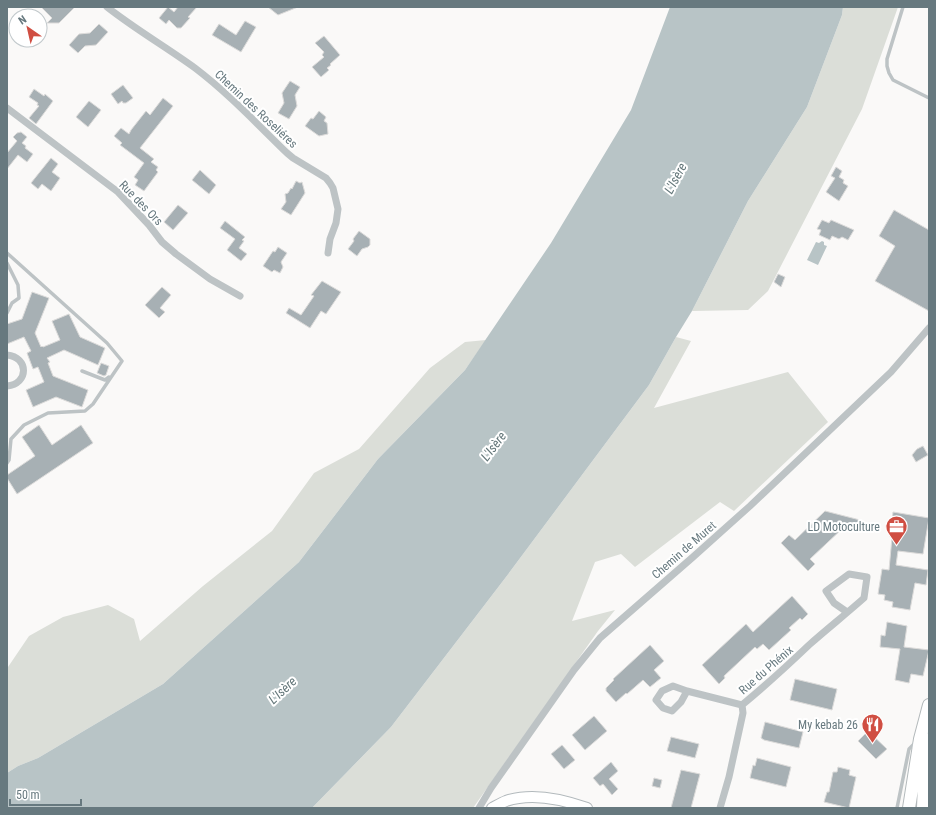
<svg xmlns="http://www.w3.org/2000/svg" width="936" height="815" font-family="'Roboto Condensed',sans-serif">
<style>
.green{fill:#dbded8}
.water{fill:#b8c4c6}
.building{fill:#a7b0b4;stroke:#dcdbda}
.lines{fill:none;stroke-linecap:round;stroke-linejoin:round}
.secondary-casing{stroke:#b2b9bc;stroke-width:12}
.primary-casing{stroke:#b3b9bb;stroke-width:14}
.lane{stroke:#bdc3c5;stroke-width:3.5}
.street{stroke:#bdc3c5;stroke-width:7}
.secondary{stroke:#fff;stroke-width:10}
.primary{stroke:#fff;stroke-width:12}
.labels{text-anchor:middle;stroke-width:4;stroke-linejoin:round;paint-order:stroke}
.street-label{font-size:12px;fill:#67797f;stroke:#fff}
.poi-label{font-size:12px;fill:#67797f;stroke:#fff;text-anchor:end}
.water-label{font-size:13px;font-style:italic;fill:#637679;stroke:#fff}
</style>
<rect width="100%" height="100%" fill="#faf9f8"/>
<path class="green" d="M843 7H898L862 109 768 291 748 310 692 311 748 201 807 107 842 15Z
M676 337 691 341 654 408 788 372 828 422 734 511 720 502 635 567 621 554 595 562 572 621 615 610 598 631 473 808H312L391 727 506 577 649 385Z
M486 340 465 370 378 459 299 562 163 684 38 758 18 766 7 773V667H8L29 636 63 617 108 605 134 619 140 641 203 586 272 531 314 473 359 449 430 368 465 342Z"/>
<path class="water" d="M670 7H843L842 15 807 107 748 201 692 311 676 337 649 385 506 577 391 727 312 808H7V773L18 766 38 758 163 684 299 562 378 459 465 370 551 243 631 110Z
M822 241 824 242V245L827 246 818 265 807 260 816 242 819 243Z"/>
<path class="building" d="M41 7H75L59 23H47L52 18Z
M168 7 174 12 178 7H197L188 17 190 18 181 28H177L169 20 166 24 159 18Z
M268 7H298L278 15Z
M245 21 256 27 241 52 212 35 219 24 236 35Z
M99 24 108 32 96 45 85 46 78 53 69 45 79 34 90 33Z
M324 36 340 55 330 64 331 65 327 68 329 70 321 77 312 67 324 57 322 55 324 52 315 43Z
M290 81 300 87 295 95 297 106 289 119 278 113 284 103 282 93Z
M123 85 133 98 126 103H123L122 101 118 104 111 94Z
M34 89 44 96 45 94 53 101 36 124 29 118 39 106 37 105 38 103 29 97Z
M163 98 173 106 140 148 154 159 151 162 158 167 156 170 158 172 144 191 135 185 138 180 134 177 144 163 120 145 122 143 114 136 121 128 129 134 131 130 146 111 150 115Z
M89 101 101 110 88 127 76 117Z
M319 111 326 117 324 121 327 123 328 134 319 136 305 126 311 118 313 119Z
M21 132 27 137 22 143 26 146 25 148 33 154 27 162 18 155 7 169V153L17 141 13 137 17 133Z
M51 158 58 164 52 172 60 178 51 191 42 184 38 189 31 183Z
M836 167 842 171 839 177 844 180 843 183 848 186 839 201 826 192 835 178 831 176Z
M200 170 216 185 209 194 192 180Z
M296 181 300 183 302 182 305 193 291 215 281 209 286 202 285 194 288 193 291 188 292 189Z
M178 205 188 213 173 230 164 222Z
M894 210 929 230V311L875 281 895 246 879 236Z
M822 220 829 223 831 220 854 230 848 240 842 237 839 239 832 236 830 240 819 235 821 230 817 229Z
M225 221 245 237 242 240 244 241 239 248 247 254 241 261 227 250 235 239 220 228Z
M359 231 370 239V245L368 247 362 249 357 256 348 249 354 241 353 239Z
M278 247 287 253 281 262 283 267 280 273 274 270 272 272 263 266 273 251 275 252Z
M778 274 785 277 781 287 774 282Z
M322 281 341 292 326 314 321 311 310 328 286 313 289 308 301 315 314 296 311 295Z
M162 287 171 295 160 308 165 312 159 318 145 305Z
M32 292 49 298 35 333 41 347 42 346 43 347 60 340 52 321 69 314 80 337 105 348 98 365 64 350 47 358 50 362 48 363 53 376 88 390 82 407 56 397 33 407 26 390 44 382 38 367 33 369 27 353 31 351 24 337 7 344V324L22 319Z
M101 363 109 366 106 375 104 376 97 373Z
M39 425 52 445 81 425 93 443 17 494 7 478V475L35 456 22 437Z
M923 446 928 455 916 462 912 455 917 449Z
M825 511 860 520 857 531 843 528 810 559 815 564 808 571 781 543 789 535 795 540Z
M893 512 929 518 923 554 898 551 896 565 928 570 926 585 915 583 910 610 892 607 893 602 884 600 885 595 878 594 882 569 889 570 892 537H890Z
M792 596 808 614 802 620 800 618 789 628 791 630 769 650 763 644 757 649 755 647 724 676 725 678 719 684 702 665 746 624 753 632Z
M887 622 907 626 904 647 929 650 923 676 911 674 909 683 895 680 900 649 880 647 881 635 885 636Z
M650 645 664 661 654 670 661 678 650 687 643 680 627 694 626 693 616 702 606 691V688L614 680 613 679Z
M795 679 837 689 832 710 790 700Z
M594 716 607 731 585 750 572 735Z
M765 722 803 732 799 748 764 740 761 738Z
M868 731 887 749 876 759 858 741Z
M671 737 699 744 695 758 667 751Z
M562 745 575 760 564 769 551 754Z
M757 758 791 767 786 787 750 778 753 765 755 766Z
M611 762 618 771 609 779 618 789 612 795 603 784 600 786 593 778Z
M838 767 850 770 849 775 856 777 849 808 824 802 827 792H829L833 772H837Z
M681 770 700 774 691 808H671Z
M654 778 662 780 660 788 652 786Z"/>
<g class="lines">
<defs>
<path id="secondary" d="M492 808C496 806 501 803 506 801 532 792 562 799 587 808"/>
<path id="primary" d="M909 808 920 739 929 705
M923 808 926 739"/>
</defs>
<use href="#secondary" class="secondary-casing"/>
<use href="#primary" class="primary-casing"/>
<path class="lane" d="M903 7 887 59V66L889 73 893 80 929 98
M7 253 107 343 122 361 93 404 85 411 48 413 24 425 11 439 9 460 7 463
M7 263 18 285 19 298 12 303 7 313
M82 371 105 380 109 377
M897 808 909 749 916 742"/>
<path class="street" d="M107 7C135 29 166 47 195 68 228 93 257 124 287 153L293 158 326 178 330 183 333 188 338 209 336 223 330 239 328 253
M7 108 118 192 149 225 162 242 176 254 210 279 240 296
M7 355C29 357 29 384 7 386
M687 691 681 702 672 711 663 708 656 700 662 691 673 686 687 691 742 705
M479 808 491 788 574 670 600 638 693 557 750 506 891 372 929 328
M720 808 729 777 743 713 742 705C765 686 787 666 809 645 827 629 846 614 864 598L867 577 849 574 826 591 834 603 847 612"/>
<use href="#secondary" class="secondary"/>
<use href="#primary" class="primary"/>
</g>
<defs>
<symbol id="office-pin" viewBox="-11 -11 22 30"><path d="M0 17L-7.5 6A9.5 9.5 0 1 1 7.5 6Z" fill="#d04e42" stroke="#fff"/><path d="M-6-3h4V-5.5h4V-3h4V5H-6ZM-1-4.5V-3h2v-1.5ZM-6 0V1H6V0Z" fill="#fff"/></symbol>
<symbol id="restaurant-pin" viewBox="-11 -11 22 30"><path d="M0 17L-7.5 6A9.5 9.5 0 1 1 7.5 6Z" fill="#d04e42" stroke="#fff"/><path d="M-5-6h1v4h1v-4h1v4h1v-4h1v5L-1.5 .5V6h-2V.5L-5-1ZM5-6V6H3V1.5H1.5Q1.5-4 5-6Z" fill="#fff"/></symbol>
</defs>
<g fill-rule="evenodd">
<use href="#office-pin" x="884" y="514" width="25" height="34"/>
<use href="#restaurant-pin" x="860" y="712" width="25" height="34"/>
</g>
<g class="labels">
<g class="street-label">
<text transform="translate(256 109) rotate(43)" y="4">Chemin des Roseliéres</text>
<text transform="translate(141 203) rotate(46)" y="4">Rue des Ors</text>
<text transform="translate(684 550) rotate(-41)" y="4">Chemin de Muret</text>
<text transform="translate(766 670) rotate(-41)" y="4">Rue du Phénix</text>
</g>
<g class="poi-label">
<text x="880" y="531">LD Motoculture</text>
<text x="858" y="729">My kebab 26</text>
</g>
<g class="water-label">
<text transform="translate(675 178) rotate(-62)" y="5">L'Isère</text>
<text transform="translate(493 446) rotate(-53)" y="5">L'Isère</text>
<text transform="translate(282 690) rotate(-43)" y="5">L'Isère</text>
</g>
</g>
<rect width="936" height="815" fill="none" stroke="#67797f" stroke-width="16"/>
<g transform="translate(28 28) rotate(326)"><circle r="19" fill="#ffffff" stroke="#c2c9cc"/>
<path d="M0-3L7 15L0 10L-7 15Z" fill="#d04e42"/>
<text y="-6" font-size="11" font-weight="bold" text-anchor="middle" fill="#67797f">N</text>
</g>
<path d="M10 799v6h71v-6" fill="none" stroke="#67797f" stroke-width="2"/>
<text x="16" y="799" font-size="12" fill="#67797f" stroke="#ffffff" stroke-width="3" paint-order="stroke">50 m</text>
</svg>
